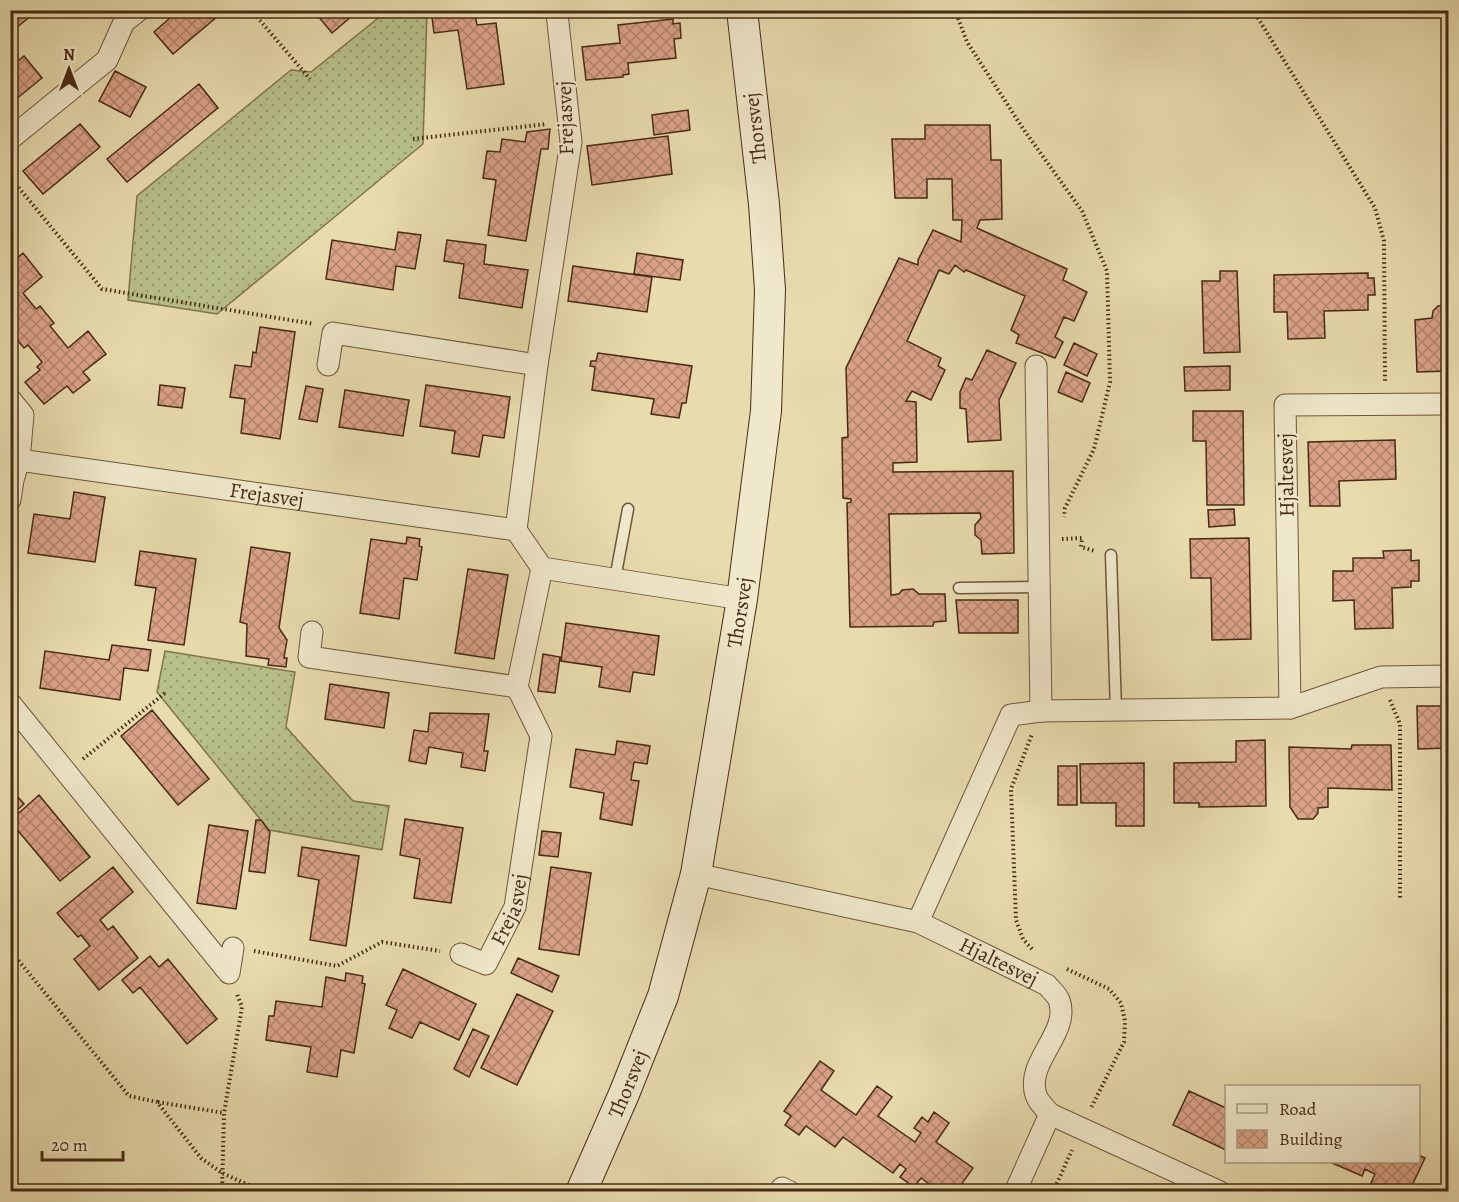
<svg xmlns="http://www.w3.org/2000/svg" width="1459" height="1202" font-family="Alegreya,serif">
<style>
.grass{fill:url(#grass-dots);stroke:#80754e;stroke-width:1.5}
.building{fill:url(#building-cross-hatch);stroke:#472a13;stroke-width:1.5}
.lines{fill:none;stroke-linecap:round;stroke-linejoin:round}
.lane-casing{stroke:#6f563a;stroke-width:13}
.street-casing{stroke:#6f563a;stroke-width:23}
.secondary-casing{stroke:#472a13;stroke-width:32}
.path{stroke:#472a13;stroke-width:4;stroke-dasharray:1.5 3;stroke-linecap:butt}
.lane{stroke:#f0e8cb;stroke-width:10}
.street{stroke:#f0e8cb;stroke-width:21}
.secondary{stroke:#f0e8cb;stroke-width:30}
.labels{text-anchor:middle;stroke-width:4.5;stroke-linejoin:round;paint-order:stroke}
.street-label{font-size:21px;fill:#472a13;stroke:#f0e8cb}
</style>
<defs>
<pattern id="grass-dots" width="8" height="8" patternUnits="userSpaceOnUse" patternTransform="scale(1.5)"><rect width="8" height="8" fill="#b8c08a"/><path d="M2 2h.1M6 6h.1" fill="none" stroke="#979c70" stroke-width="1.8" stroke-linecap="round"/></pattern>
<pattern id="building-cross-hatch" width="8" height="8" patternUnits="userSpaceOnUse" patternTransform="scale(1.5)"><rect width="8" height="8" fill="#dba288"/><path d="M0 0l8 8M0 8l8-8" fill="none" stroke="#b3846e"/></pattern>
</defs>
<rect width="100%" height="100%" fill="#e8dcaf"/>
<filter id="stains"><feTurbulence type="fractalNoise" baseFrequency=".00333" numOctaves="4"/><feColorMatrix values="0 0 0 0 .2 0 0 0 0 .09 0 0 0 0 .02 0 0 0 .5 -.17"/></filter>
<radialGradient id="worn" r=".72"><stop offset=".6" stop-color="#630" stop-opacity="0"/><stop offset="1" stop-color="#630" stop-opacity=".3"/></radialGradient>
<path class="grass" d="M387 11H427L423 144 217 314 128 300 137 196 291 70 311 72Z
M165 651 295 672 286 727 353 801 389 806 382 850 269 830 157 692Z"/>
<path class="building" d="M10 10H38L10 33Z
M179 10H225L173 54 154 32Z
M313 10H359L332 33Z
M474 10 477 25 496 23 504 84 467 89 458 30 434 33 432 17Z
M673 19V24L680 23 681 38 674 39 676 58 628 63 629 74 623 75V77L586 80 582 47 620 43 618 25Z
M24 56 42 78 10 104V67Z
M115 71 146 87 130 117 99 101Z
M199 84 218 108 127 182 107 159Z
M688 110 690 130 654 135 652 115Z
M80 124 100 147 43 194 23 171Z
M925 125H990L991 160H1001L1002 219 980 220 977 228 1067 269 1063 280 1087 292 1074 321 1064 317 1055 337 1063 342 1055 358 1016 343 1019 335 1011 330 1025 296 966 270 964 272 955 265 949 274 939 270 907 341 941 358 938 366 945 370 931 400 912 391 906 401 916 402 917 462 893 463V472L1013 471 1014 553 982 554 981 540 975 535V525L981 518 980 513 889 514 891 595 899 594 902 590 913 589 919 594H945L946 621 934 622 933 626 850 627 847 503 851 502V499L843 498 842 438 848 437 846 368 899 258 918 265V260L933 230 961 242 962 220H953L952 179H927V198H895L892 139H925Z
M550 129 548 149H541L526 241 488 235 496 180 483 178 487 151 500 152 502 139 525 142 527 132Z
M668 136 672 174 592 185 587 146Z
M398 232 421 235 415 269 396 266 393 290 326 279 332 240 395 250Z
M447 240 486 245 484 264 528 270 522 308 459 298 464 264 444 261Z
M23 253 42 277 23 293 36 309 40 306 54 323 50 326 68 348 88 331 106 354 83 372 90 380 73 393 67 386 44 404 25 382 40 370 37 367 42 362 28 345 24 348 10 331 14 327 10 324V264Z
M637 253 683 260 680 280 634 274Z
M573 266 652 277 647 312 568 301Z
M1220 271H1237L1240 352 1204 353 1202 281H1220Z
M1368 273V278H1374L1375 295H1368V310L1324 311 1325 338 1288 339 1287 312H1274V275Z
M1448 305V371L1417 372 1415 320 1432 318 1433 311 1438 306Z
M260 327 295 332 280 439 241 433 245 399 230 397 235 365 251 367 253 352 256 353Z
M1074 343 1097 354 1087 376 1064 365Z
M987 350 1016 363 999 400 1001 440 968 442 966 409 960 408V392L966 378 972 380Z
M598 353 692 366 686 403H682L679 418 651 414 654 399 592 390 595 367 590 366 591 361H596Z
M1230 366V390L1185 391 1184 367Z
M1066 372 1090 383 1082 402 1058 392Z
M160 385 185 388 182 408 158 405Z
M426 385 510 397 504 438 483 435 479 457 452 453 455 431 420 426Z
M306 386 323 389 317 422 299 419Z
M345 390 409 400 403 436 339 427Z
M1193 411H1243L1244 505H1207L1206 441H1193Z
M1395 440 1396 479 1339 481 1340 506H1310L1308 442Z
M74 492 105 497 95 562 28 553 34 514 70 519Z
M1234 509 1235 525 1209 527 1208 510Z
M407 537 420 539 419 546 422 547 417 580 404 578 399 619 360 613 371 539 406 544Z
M1249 538 1251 639 1212 640 1211 578H1191L1190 539Z
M251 547 290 553 279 628 287 640 284 658H287L286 667 268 665 269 659 246 656 247 624 240 622Z
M1411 550V561L1419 560V581H1411V587L1392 588 1393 628 1355 629 1354 600 1333 601V571H1353V558H1384L1383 551Z
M140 551 196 559 184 645 148 640 156 588 135 585Z
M468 569 508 575 494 659 455 653Z
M956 600H1018V633H959Z
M566 623 659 636 654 675 633 672 630 692 599 687 602 667 561 661Z
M112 645 151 650 148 671 124 668 120 700 40 688 45 651 109 660Z
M543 654 560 657 555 693 538 691Z
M330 684 389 693 384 728 325 719Z
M1417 706H1448V748L1418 749Z
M152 710 209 779 178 805 121 736Z
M430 713 489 714 484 751H488L485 771 461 767 463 753 429 747 426 764 409 761 414 730 428 732Z
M1265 740 1266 806 1199 807V803H1174V763L1236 762V741Z
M617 741 650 746 647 764 634 762 631 780 639 781 632 825 600 819 604 793 570 787 576 749 615 755Z
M1352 745H1391L1392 790 1328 788V807L1318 808V813L1313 819H1298L1290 807 1289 747 1351 749Z
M1144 763V826H1116V803H1081L1080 764Z
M1058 766H1077V805H1058Z
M10 788 24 804 10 816Z
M39 795 90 857 60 881 10 821Z
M405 819 463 828 451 903 414 898 420 859 400 855Z
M256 820H261L270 832 265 873 249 871Z
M209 825 248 831 236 909 197 903Z
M542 831 561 833 558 857 539 855Z
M302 847 359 856 346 946 310 940 319 880 298 876Z
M113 867 133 892 100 920 108 930 113 926 138 958 99 990 74 959 90 946 81 935 78 937 57 913Z
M551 867 591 873 579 955 539 949Z
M150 956 159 967 168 959 217 1019 187 1044 140 987 133 993 122 980Z
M518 958 559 976 552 992 511 973Z
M403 969 476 1004 459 1040 420 1022 412 1038 389 1028 397 1010 386 1005Z
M346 973 363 976 362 983 365 984 354 1053 341 1050 337 1077 307 1072 311 1047 266 1040 269 1016H274L276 1001 322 1007 326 977 345 981Z
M517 994 553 1011 517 1085 481 1068Z
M473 1029 489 1036 469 1077 454 1069Z
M820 1061 834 1071 821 1090 856 1115 877 1086 892 1097 878 1116 915 1142 921 1133 914 1128 922 1117 928 1122 934 1112 949 1123 936 1142 973 1168 956 1192H940L921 1178 914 1187 900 1177 906 1169 900 1164 893 1173 843 1137 835 1147 806 1126 799 1135 785 1125 791 1116 784 1111Z
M1189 1091 1226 1108V1150L1173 1125Z
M1418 1155 1425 1158 1409 1192H1367L1375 1174 1365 1169 1362 1176 1330 1162H1418Z"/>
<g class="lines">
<defs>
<path id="lane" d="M1111 555 1116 711
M615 579 628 509
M959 588 1039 587"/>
<g id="street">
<path d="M10 139 107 60 124 22 139 10"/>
<path d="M328 365 333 333 537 365"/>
<path d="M1036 366 1041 711"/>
<path id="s1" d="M10 399 23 415 19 460 516 530 542 568 742 599"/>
<path d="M10 500 13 480 19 460"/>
<path d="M516 530 537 365 571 142 557 13"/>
<path d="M312 632 309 657 517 687 542 568"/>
<path d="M10 703 229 973 233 948"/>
<path d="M1290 708 1285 405 1448 404"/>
<path d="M696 874 918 922 1011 715 1041 711 1290 708 1381 677 1448 676"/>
<path id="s2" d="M918 922 1047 985C1051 990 1057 995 1059 1000 1071 1033 1025 1061 1036 1095 1038 1102 1045 1108 1050 1114L1220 1192"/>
<path id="s3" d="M461 954 486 964 515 907 541 736 517 687"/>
<path d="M782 1188 790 1192"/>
<path d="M1015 1192 1050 1114"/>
</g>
<g id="secondary">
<path id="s4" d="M581 1192 624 1094 663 996 696 874 742 599 766 411 770 290 764 204 742 10"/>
</g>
</defs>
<use href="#lane" class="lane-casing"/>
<use href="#street" class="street-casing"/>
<use href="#secondary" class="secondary-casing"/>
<path class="path" d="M251 10 310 79
M955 10 967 42 1024 130 1082 211 1107 271 1110 382 1094 449 1065 508 1064 517
M1253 10 1375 208 1384 241 1385 382
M413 139 547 124
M10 177 102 289 314 324
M1062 539 1082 538 1081 547 1095 551
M1390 700 1400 724V898
M83 759 165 693
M1032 949 1023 939 1016 920 1011 789 1032 734
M10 950 129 1096 157 1102 201 1158 222 1173 264 1192
M254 951 337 966 382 942 440 951
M1067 969 1109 989 1121 1003 1125 1021 1124 1042 1091 1108
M158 1102 224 1113
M222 1192 224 1113 242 1007 237 994
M1053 1192 1072 1150"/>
<use href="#lane" class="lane"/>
<use href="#street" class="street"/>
<use href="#secondary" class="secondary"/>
</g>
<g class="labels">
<g class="street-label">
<text transform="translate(565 118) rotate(-92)" y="7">Frejasvej</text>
<text transform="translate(755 128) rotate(-97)" y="7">Thorsvej</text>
<text transform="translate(1286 475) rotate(-91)" y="7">Hjaltesvej</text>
<text dy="7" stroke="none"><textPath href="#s1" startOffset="316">Frejasvej</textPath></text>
<text dy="7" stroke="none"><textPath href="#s4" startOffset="604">Thorsvej</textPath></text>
<text dy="7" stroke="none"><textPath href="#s3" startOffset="87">Frejasvej</textPath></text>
<text dy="7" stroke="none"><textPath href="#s2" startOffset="90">Hjaltesvej</textPath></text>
<text dy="7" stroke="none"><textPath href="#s4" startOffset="118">Thorsvej</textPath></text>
</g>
</g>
<rect width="1459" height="1202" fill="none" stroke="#e8dcaf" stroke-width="36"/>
<rect x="12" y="12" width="1435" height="1178" fill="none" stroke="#472a13" stroke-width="3"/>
<rect x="18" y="18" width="1423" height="1166" fill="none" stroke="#472a13" stroke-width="1.5"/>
<rect x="1225" y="1085" width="195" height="78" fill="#f0e8cb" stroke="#ac9c81" stroke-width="1.5"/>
<rect x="1237" y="1104" width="30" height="9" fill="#f0e8cb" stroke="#ac9c81" stroke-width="1.5"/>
<text x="1279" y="1115" font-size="18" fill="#472a13">Road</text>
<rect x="1237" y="1130" width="30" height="18" fill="url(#building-cross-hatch)" stroke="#ac9c81" stroke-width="1.5"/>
<text x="1279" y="1145" font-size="18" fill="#472a13">Building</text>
<g transform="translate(69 69)" stroke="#f0e8cb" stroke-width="4.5" paint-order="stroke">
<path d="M0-4.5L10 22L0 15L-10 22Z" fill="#472a13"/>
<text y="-9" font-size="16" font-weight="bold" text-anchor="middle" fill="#472a13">N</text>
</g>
<path d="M42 1151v9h81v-9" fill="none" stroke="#472a13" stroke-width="3"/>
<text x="51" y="1151" font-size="18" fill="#472a13" stroke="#f0e8cb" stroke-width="4.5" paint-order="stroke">20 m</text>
<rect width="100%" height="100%" filter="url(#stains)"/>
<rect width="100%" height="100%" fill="url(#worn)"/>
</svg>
